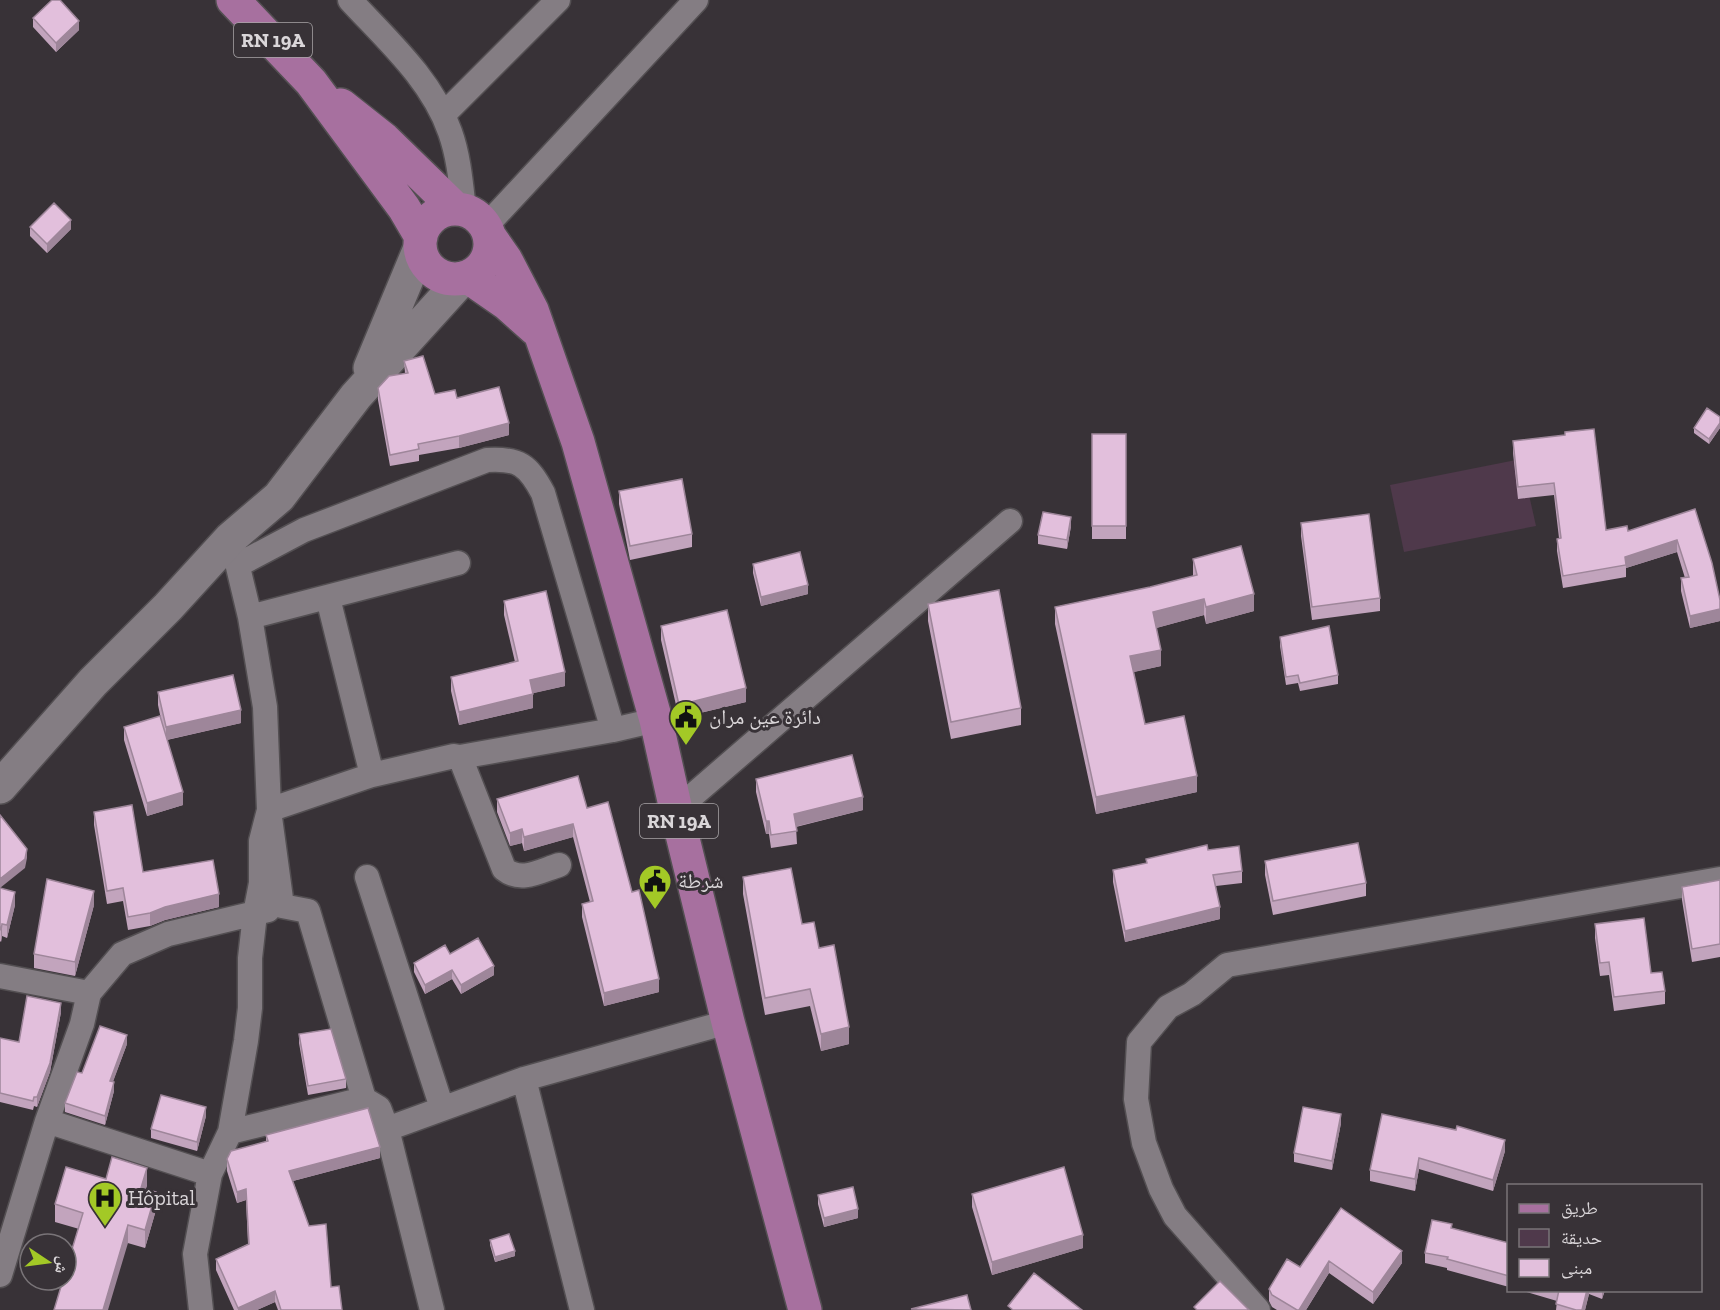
<svg xmlns="http://www.w3.org/2000/svg" width="1720" height="1310" font-family="'Zilla Slab','Noto Naskh Arabic',serif">
<style>
.green{fill:#4f394b}
.lines{fill:none;stroke-linecap:round;stroke-linejoin:round}
.minor-casing{stroke:#534f52;stroke-width:27}
.secondary-casing{stroke:#534f52;stroke-width:36}
.primary-casing{stroke:#534f52;stroke-width:36}
.minor{stroke:#847d83;stroke-width:24}
.secondary{stroke:#847d83;stroke-width:33}
.primary{stroke:#a7709f;stroke-width:33}
.wall{fill:#c2a4bd}
.shaded-wall{fill:#9e869a}
.building{fill:#e2bfdc;stroke:#9e869a;stroke-width:1.5}
.labels{text-anchor:middle;stroke-width:6;stroke-linejoin:round;paint-order:stroke}
.shield{fill:#383237;stroke:#a9a5a8;stroke-width:1.5}
.shield-label{font-size:20px;font-weight:bold;fill:#dad6d9}
.poi-label{font-size:21px;fill:#dad6d9;stroke:#383237;text-anchor:start}
</style>
<rect width="100%" height="100%" fill="#383237"/>
<path class="green" d="M1521 459 1536 526 1404 552 1390 485Z"/>
<g class="lines">
<defs>
<path id="minor" d="M350 0C387 40 432 80 450 132 459 157 461 184 464 210
M443 115 558 0
M486 226 696 0
M238 565 304 530 487 460C519 458 528 465 543 493L613 730
M328 598 372 775
M250 617 458 563
M460 757 504 869C521 883 540 871 559 865
M676 810 1010 521
M367 877 442 1108
M0 976 89 993 122 954 168 934 268 910
M524 1079 582 1310
M364 1099 308 911 282 906 269 810 372 775 454 756 460 757 613 730 656 720
M47 1121 210 1174
M387 1129 432 1310
M230 1132 364 1099 379 1108 387 1129 524 1079 728 1022
M0 1275 47 1121 82 1024 89 993
M201 1310 195 1254 210 1174 230 1132 246 1041 250 1008V958L255 914 261 883V841L269 810 265 707 250 617 231 538
M1258 1310 1175 1216 1161 1189 1144 1143 1136 1099 1139 1042 1168 1007 1192 994 1227 965 1720 879"/>
<path id="secondary" d="M370 368 420 248
M0 787 93 682 168 607 231 538 279 497 356 396 463 278"/>
<path id="primary" d="M233 0 311 82 404 208 421 237
M341 105 384 139 456 209
M420 244a35 35 0 1 1 70 0a35 35 0 1 1-70 0Z
M490 237 506 260 532 310 578 442 656 720 676 810 728 1022 805 1310
M468 277 507 304 535 329"/>
</defs>
<use href="#minor" class="minor-casing"/>
<use href="#secondary" class="secondary-casing"/>
<use href="#primary" class="primary-casing"/>
<use href="#minor" class="minor"/>
<use href="#secondary" class="secondary"/>
<use href="#primary" class="primary"/>
</g>
<path class="wall" d="M33 18 79 30 56 52 33 27Z
M30 227 71 229 47 253 30 236Z
M404 361 435 394 457 398 509 435 459 448 419 455V461L390 466 378 400V388L405 373Z
M1720 417V428L1709 444 1694 433V428Z
M1092 434H1126V539H1092Z
M1513 441 1606 530 1628 531 1695 509 1720 600V621L1690 628 1681 591V578H1685L1677 552 1626 568V577L1563 588 1557 551V539L1559 538 1554 495 1518 499 1513 453Z
M619 491 692 534V547L630 560 619 504Z
M1301 523 1380 598V611L1312 620 1301 536Z
M1071 526 1067 549 1038 544V535Z
M1193 559 1254 611 1206 624 1204 615 1156 628 1161 666 1133 672 1145 724 1197 792 1096 814 1055 624V607L1150 587 1193 576Z
M753 564 808 594 761 606 753 573Z
M504 601 565 686 533 693V708L459 725 451 691V677L515 662 504 615Z
M928 604 1021 708V725L951 739 928 621Z
M661 626 746 702 679 718 661 640Z
M1280 637 1338 675V684L1300 691 1298 683 1286 685 1280 646Z
M158 692 241 723 167 740 183 805 147 816 124 740V727L162 724 158 705Z
M756 779 863 810 796 827 797 844 771 848 769 834H766L756 792Z
M497 799 587 808 659 992 604 1006 582 917V904L590 902 573 837 524 851 522 843 510 846 497 812Z
M94 812 143 872 219 907 165 920 150 926 128 930 123 901 107 904 94 825Z
M1208 850 1242 871V883L1216 886 1220 919 1125 942 1113 882V870L1146 863V859Z
M1265 861 1366 883V896L1273 915 1265 875Z
M743 877 819 948 849 1044 821 1051 810 1006 765 1015 743 894Z
M1720 880V957L1692 962 1682 900V887Z
M0 888 15 905 7 938 2 936 1 942 0 941Z
M94 905 75 976 34 968V954Z
M1595 924 1651 973 1665 991V1004L1614 1011 1609 975 1600 976 1595 938Z
M450 954 494 975 461 994 452 979 425 994 414 972V963Z
M61 1012 50 1072 37 1107 34 1106 33 1110 0 1102V1038L19 1042Z
M299 1034 346 1079V1088L308 1095 299 1043Z
M127 1044 113 1081 114 1091 105 1125 65 1112V1103L82 1073Z
M1382 1114 1505 1151 1493 1191 1419 1169 1415 1191 1370 1181V1170Z
M206 1116 197 1151 151 1138V1129Z
M1341 1123 1332 1170 1294 1162V1153Z
M266 1135 380 1158 293 1181 331 1287 342 1310H278L275 1302 257 1310H234L216 1270V1259L248 1244 246 1200 237 1203 227 1171V1159L266 1142Z
M106 1179 147 1185 146 1189 156 1210 145 1248 55 1222V1204Z
M972 1194 1083 1248 992 1275 972 1207Z
M818 1195 858 1218 824 1227 818 1204Z
M1341 1208 1402 1263 1373 1304 1329 1273 1306 1310H1277L1272 1307 1269 1301V1289L1300 1267Z
M1452 1228 1509 1243V1287L1447 1270V1268L1425 1263V1253Z
M490 1240 515 1256 495 1262 490 1245Z
M1520 1290H1605L1602 1299 1589 1294 1585 1310H1556L1557 1301Z"/>
<path class="shaded-wall" d="M79 21V30L56 52V43Z
M71 220V229L47 253V244Z
M509 423V435L459 448V436Z
M1720 423V428L1709 444V439Z
M1071 517V526L1067 549V540Z
M1677 540V552L1626 568 1625 557Z
M808 585V594L761 606V597Z
M1254 594V611L1206 624V607Z
M1204 599V615L1153 629V612Z
M1720 609V621L1690 628V616Z
M1161 650V666L1130 673V656Z
M565 672V686L530 694V680Z
M746 688V702L679 718V705Z
M533 694V708L459 725V712Z
M241 710V723L166 740V727Z
M1197 776V792L1096 814V797Z
M183 792V805L147 816V803Z
M863 797V810L794 827V814Z
M766 821H769V834H766Z
M573 824V837L524 851V837Z
M522 829V843L510 846V833Z
M27 849V858L25 868 0 888V879Z
M94 891V905L75 976V962Z
M15 892V905L7 938V925Z
M219 894V907L165 920 150 926V913L165 907Z
M1220 907V919L1125 942V931Z
M2 924V936L1 942V930Z
M494 966V975L461 994V985Z
M452 970V979L425 994V985Z
M659 979V992L604 1006V993Z
M61 1003V1012L50 1072 37 1107V1097Z
M849 1027V1044L821 1051V1034Z
M127 1035V1044L110 1090V1081Z
M114 1082V1091L105 1125V1116Z
M206 1107V1116L197 1151V1142Z
M1341 1114V1123L1332 1170V1161Z
M1505 1140V1151L1493 1191V1180Z
M380 1147V1158L289 1182V1171Z
M1419 1158V1169L1415 1191V1179Z
M147 1168V1185L141 1205V1188Z
M246 1189V1200L237 1203V1192Z
M156 1192V1210L145 1248V1230Z
M858 1209V1218L824 1227V1218Z
M128 1225V1243L108 1310H103Z
M1083 1235V1248L992 1275V1262Z
M515 1251V1256L495 1262V1257Z
M1402 1251V1263L1373 1304V1292Z
M1329 1261V1273L1306 1310H1299Z
M1587 1290H1589V1294L1585 1310H1582Z
M1602 1290H1605L1602 1299Z
M275 1291V1302L257 1310H238V1308Z"/>
<path class="building" d="M52 0H60L79 21 56 43 33 18Z
M54 203 71 220 47 244 30 227Z
M423 356 435 394 455 390 457 398 499 387 509 423 459 436 418 444 419 449 390 455 378 388 389 376 408 373 404 361Z
M1707 408 1720 417V423L1709 439 1694 428Z
M1594 429 1606 530 1627 526 1628 531 1695 509 1712 563 1720 600V609L1690 616 1681 578 1689 577 1677 540 1625 557 1626 565 1563 576 1557 539 1561 538 1554 483 1518 487 1513 441 1565 435V432Z
M1092 434H1126V526H1092Z
M682 479 692 534 630 546 619 491Z
M1043 512 1071 517 1067 540 1038 535Z
M1369 514 1380 598 1312 607 1301 523Z
M1241 546 1254 594 1206 607 1204 599 1153 612 1161 650 1130 656 1145 724 1184 716 1197 776 1096 797 1055 607 1150 587 1197 575 1193 559Z
M800 552 808 585 761 597 753 564Z
M999 590 1021 708 951 722 928 604Z
M546 591 565 672 530 680 533 694 459 712 451 677 518 661 504 601Z
M727 610 746 688 679 705 661 626Z
M1329 626 1338 675 1300 683 1298 675 1286 677 1280 637Z
M233 675 241 710 166 727 158 692Z
M160 716 183 792 147 803 124 727Z
M852 755 863 797 794 814 797 831 771 835 769 821H766L756 779Z
M578 776 587 808 608 802 632 892 639 890 659 979 604 993 582 904 593 901 573 824 524 837 522 829 510 833 497 799Z
M132 805 143 872 213 860 219 894 165 907 150 913 128 917 123 888 107 891 94 812Z
M0 815 27 849 25 859 0 879Z
M1358 843 1366 883 1273 901 1265 861Z
M1207 845 1208 850 1239 846 1242 871 1213 875 1220 907 1125 931 1113 870 1147 863 1146 859Z
M791 868 802 924 814 922 819 948 834 945 849 1027 821 1034 810 989 765 998 743 877Z
M47 879 94 891 75 962 34 954Z
M1720 880V944L1692 949 1682 887Z
M0 888 15 892 7 925 2 924 1 930 0 929Z
M1644 918 1651 973 1662 972 1665 991 1614 997 1609 962 1600 963 1595 924Z
M478 938 494 966 461 985 452 970 425 985 414 963 445 945 450 954Z
M27 996 61 1003 50 1063 37 1097H34L33 1101 0 1093V1038L19 1042Z
M100 1026 127 1035 110 1081 114 1082 105 1116 65 1103 77 1072 82 1073Z
M331 1029 346 1079 308 1086 299 1034Z
M161 1095 206 1107 197 1142 151 1129Z
M1303 1107 1341 1114 1332 1161 1294 1153Z
M368 1108 380 1147 289 1171 309 1226 326 1224 331 1287 339 1286 342 1310H281L275 1291 238 1308 216 1259 249 1244 246 1189 237 1192 227 1159 231 1151 268 1141 266 1135Z
M1382 1114 1456 1130 1457 1126 1505 1140 1493 1180 1419 1158 1415 1179 1370 1170Z
M112 1157 147 1168 141 1188 156 1192 145 1230 128 1225 103 1310H54L63 1280H66V1269L83 1213 55 1204 66 1167 106 1179Z
M1064 1167 1083 1235 992 1262 972 1194Z
M853 1187 858 1209 824 1218 818 1195Z
M1341 1208 1402 1251 1373 1292 1329 1261 1299 1310H1297L1272 1295 1269 1289 1287 1259 1300 1267Z
M1432 1220 1452 1224 1451 1228 1509 1243V1276L1447 1259 1448 1257 1425 1253Z
M509 1234 515 1251 495 1257 490 1240Z
M1034 1273 1082 1310H1013L1008 1306Z
M1220 1281 1249 1310H1197L1194 1307Z
M1559 1290H1587L1582 1310H1576L1556 1304Z
M967 1295 971 1310 911 1309Z"/>
<defs>
<symbol id="civic-pin" viewBox="-11 -11 22 30"><path d="M0 17L-7.5 6A9.5 9.5 0 1 1 7.5 6Z" fill="#a3c926" stroke="#383237"/><path d="M-.6-6.5H3V-4.5H.6V-3L4-1V1h2V6H-6V1h2V-1L-.6-3ZM-1.2 2.5V6h2.4V2.5Z" fill="#111"/></symbol>
<symbol id="hospital-pin" viewBox="-11 -11 22 30"><path d="M0 17L-7.5 6A9.5 9.5 0 1 1 7.5 6Z" fill="#a3c926" stroke="#383237"/><path d="M-5-5h3v3.5h4V-5h3V5h-3V1.5h-4V5h-3Z" fill="#111"/></symbol>
</defs>
<g fill-rule="evenodd">
<use href="#civic-pin" x="667" y="698" width="38" height="52"/>
<use href="#civic-pin" x="636" y="862" width="38" height="52"/>
<use href="#hospital-pin" x="86" y="1179" width="38" height="52"/>
</g>
<g class="labels">
<g class="shield">
<rect x="234" y="23" width="78" height="34" rx="4.5"/>
<rect x="640" y="804" width="78" height="34" rx="4.5"/>
</g>
<g class="shield-label">
<text x="273" y="47">RN 19A</text>
<text x="679" y="828">RN 19A</text>
</g>
<g class="poi-label">
<text x="709" y="724">دائرة عين مران</text>
<text x="678" y="888">شرطة</text>
<text x="128" y="1205">Hôpital</text>
</g>
</g>
<rect x="1507" y="1184" width="195" height="108" fill="#383237" stroke="#797478" stroke-width="1.5"/>
<rect x="1519" y="1204" width="30" height="9" fill="#a7709f" stroke="#797478" stroke-width="1.5"/>
<text x="1561" y="1214" font-size="18" fill="#dad6d9">طريق</text>
<rect x="1519" y="1229" width="30" height="18" fill="#4f394b" stroke="#797478" stroke-width="1.5"/>
<text x="1561" y="1244" font-size="18" fill="#dad6d9">حديقة</text>
<rect x="1519" y="1259" width="30" height="18" fill="#e2bfdc" stroke="#797478" stroke-width="1.5"/>
<text x="1561" y="1274" font-size="18" fill="#dad6d9">مبنى</text>
<g transform="translate(48 1262) rotate(103)"><circle r="28" fill="#383237" stroke="#797478" stroke-width="1.5"/>
<path d="M0-4.5L10 22L0 15L-10 22Z" fill="#a3c926"/>
<text y="-9" font-size="16" font-weight="bold" text-anchor="middle" fill="#dad6d9">ش</text>
</g>
</svg>
